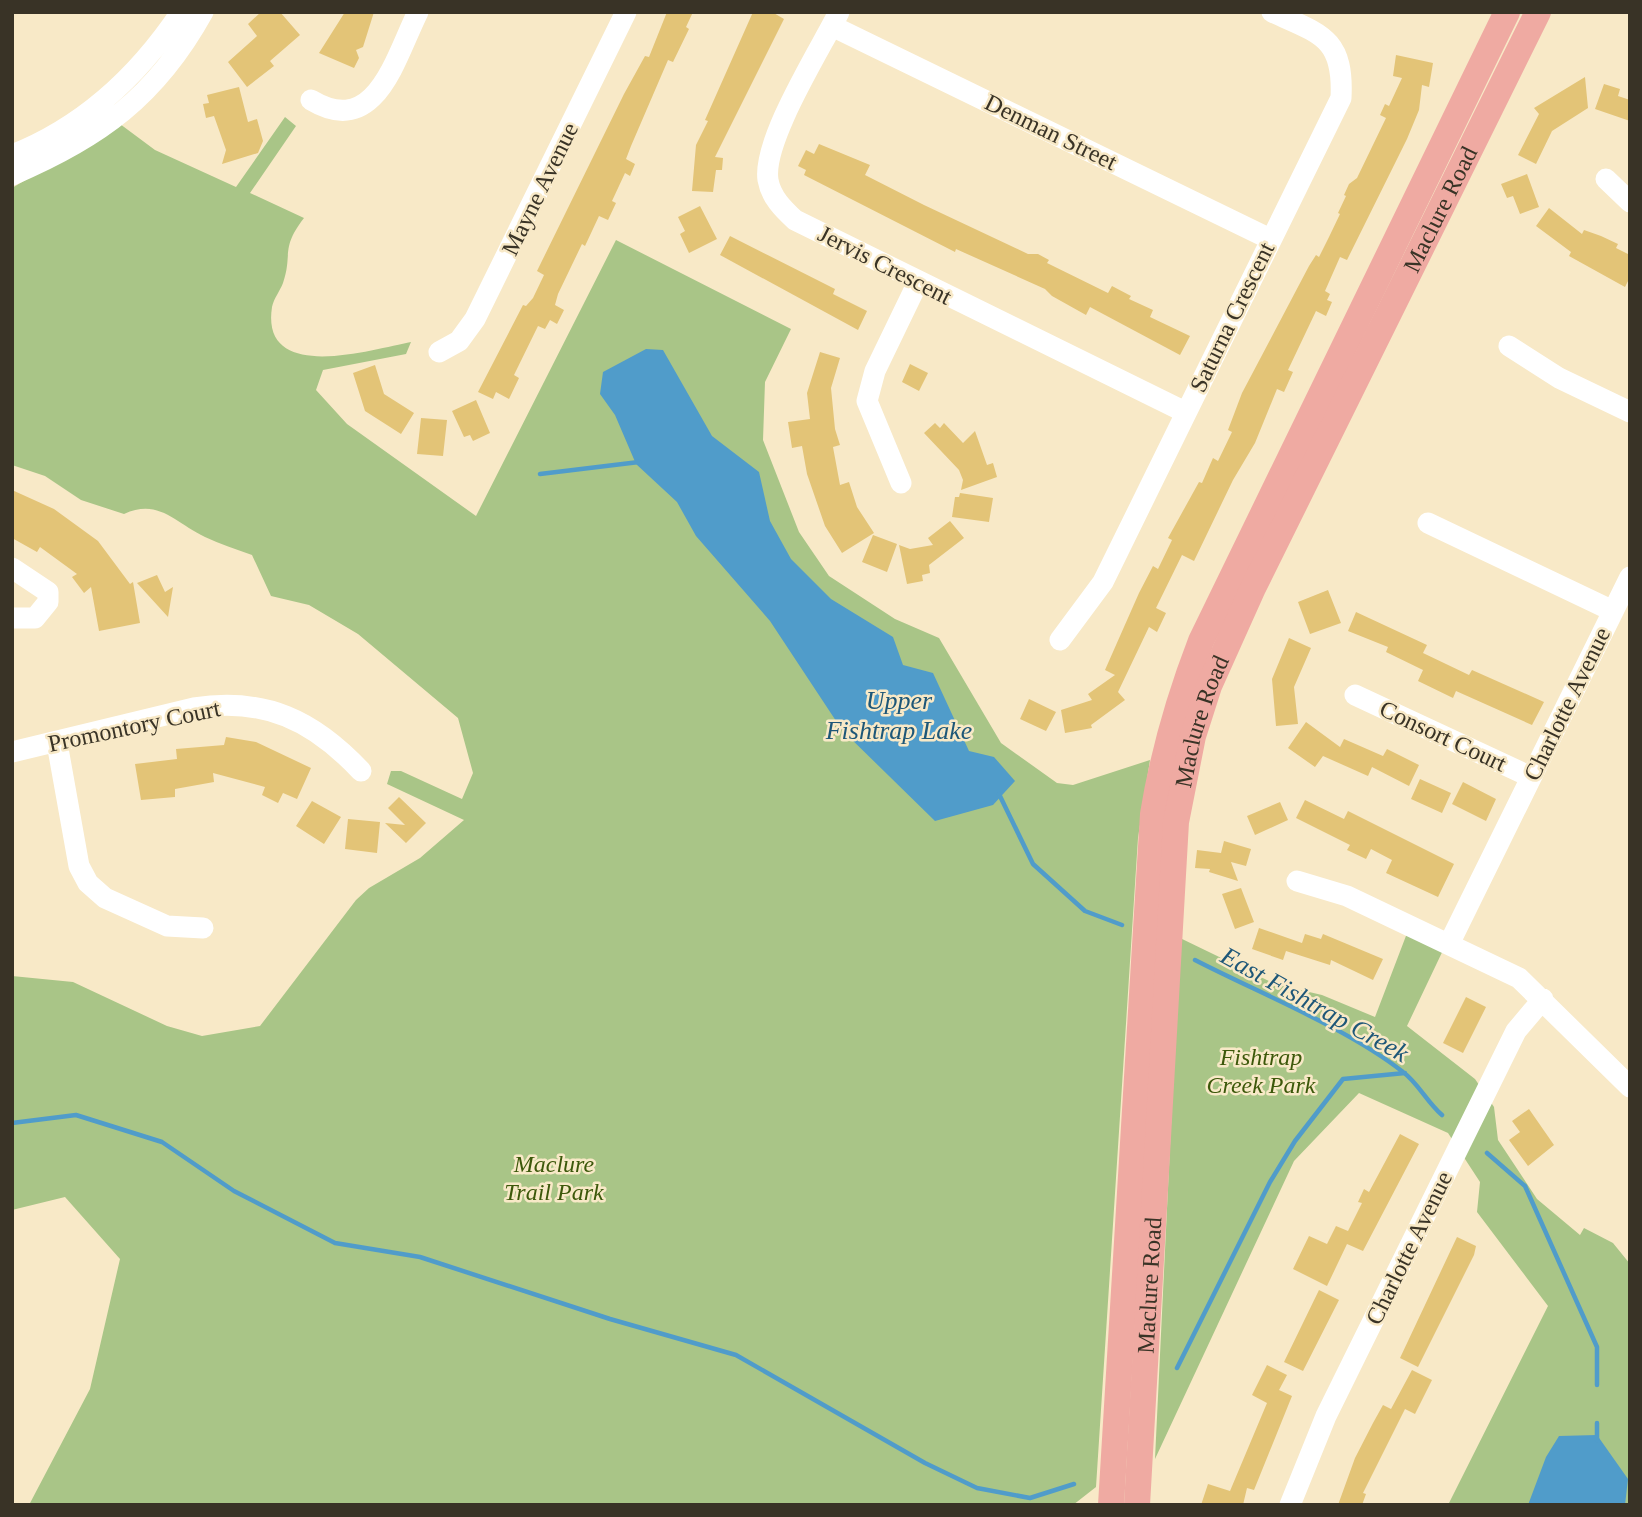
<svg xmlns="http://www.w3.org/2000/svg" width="1642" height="1517" font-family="'Times New Roman',serif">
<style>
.green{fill:#a9c587}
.water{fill:#509cca}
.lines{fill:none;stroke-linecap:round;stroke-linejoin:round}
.stream{stroke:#509cca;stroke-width:4.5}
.building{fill:#e3c477}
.minor{stroke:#fff;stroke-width:21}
.major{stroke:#efaaa2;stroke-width:26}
.labels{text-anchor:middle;stroke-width:5;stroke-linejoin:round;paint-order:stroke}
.street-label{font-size:24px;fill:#393326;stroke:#f8e9c7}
.park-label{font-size:24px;font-style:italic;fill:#3c580a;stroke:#f8e9c7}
.water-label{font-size:26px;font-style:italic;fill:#1e5778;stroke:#f8e9c7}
</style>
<rect width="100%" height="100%" fill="#f8e9c7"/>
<path class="green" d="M285 117 296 126 250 193 304 218C280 249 293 254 283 283 280 291 274 298 272 307 260 385 373 349 411 342L406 354 323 370 316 390 347 424 476 516 616 240 791 329 765 382 763 440 799 532 829 576 895 619 939 638 1001 743 1057 783 1073 785 1150 760 1138 838 1096 1487 1073 1505H29L90 1389 120 1259 65 1197 12 1210V976L73 982 167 1026 202 1036 260 1026 356 900 369 888 420 858 464 820 387 784 391 771H401L462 799 473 773 458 718 358 634 309 605 271 596 252 555C236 549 220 544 205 537 175 523 159 498 124 514L81 500 45 476 12 465V188L120 124 155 150 236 187Z
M1409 928 1446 944 1407 1026 1475 1079 1494 1107 1498 1140 1537 1199 1580 1235 1584 1228 1613 1243 1630 1264V1505H1448L1548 1306 1477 1212 1480 1182 1448 1133 1359 1093 1294 1161 1155 1459 1180 938 1275 984 1322 995 1375 1017Z"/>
<path class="water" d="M646 349 663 350 712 436 759 472 770 521 791 559 831 599 893 637 903 665 933 673 969 751 994 757 1015 781 993 805 935 821 842 730 770 621 696 536 677 502 636 464 615 415 600 394 603 372Z
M1597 1435 1628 1479 1625 1505H1528L1546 1457 1559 1436Z"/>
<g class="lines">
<path class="stream" d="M540 474 639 462
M999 794 1033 864 1085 911 1122 925
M1195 960C1259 993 1347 1028 1403 1072 1418 1083 1427 1102 1442 1115
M12 1123 76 1115 162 1142 234 1191 335 1243 420 1257 610 1319 736 1355 925 1463 977 1488 1030 1498 1074 1484
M1487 1153 1525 1186 1597 1347V1385
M1177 1368 1270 1182 1295 1141 1343 1079 1405 1073
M1597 1440V1423"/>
</g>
<path class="building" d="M261 12H280L300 35 270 61 274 66 247 87 228 62 257 36 248 24Z
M345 12H374L363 47 356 50 359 58 354 68 319 53Z
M667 12H693L686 27 689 29 673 62 668 60 631 146 626 159 635 164 630 176 625 173 612 201 616 203 608 220 599 216 585 246 582 244 558 294 555 305 564 310 557 324 550 320 545 329 538 326 514 375 519 378 509 399 496 392 493 399 478 392 523 305 526 306 533 298 544 275 537 271 624 94 645 56 649 57Z
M753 12H772L784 19 715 157 723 158 722 170H716L713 192 692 191 696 145 708 121 705 120Z
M1396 55 1433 63 1429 87 1422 85 1419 110 1407 139 1347 260 1340 257 1325 291 1330 294 1327 300 1332 302 1326 316 1316 311 1288 370 1293 372 1284 392 1277 389 1255 443 1233 480 1194 561 1182 555 1156 608 1166 613 1157 632 1149 627 1118 692 1125 700 1091 725 1092 728 1065 733 1061 710 1092 700 1088 694 1115 675 1105 670 1139 593 1153 566 1158 569 1172 540 1168 538 1199 482 1202 483 1213 458 1218 461 1232 432 1228 430 1242 393 1309 266 1316 255 1319 257 1329 237 1340 214 1338 213 1346 196 1344 195 1349 184 1357 178 1386 118 1380 115 1385 104 1389 106 1402 78 1393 76Z
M1585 77 1588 108 1552 131 1536 164 1518 155 1539 114 1534 108Z
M1604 84 1620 89 1618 96 1630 100V121L1595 109Z
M239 87 248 122 257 119 263 141 258 153 222 164 226 150 214 116 206 118 203 104 209 103 207 95Z
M819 144 870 165 865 175 924 205 1028 254H1038L1049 260 1047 263 1108 293 1112 286 1131 296 1129 299 1153 310 1150 317 1190 336 1180 355 1090 307 1086 315 1052 296 1045 289 956 249 955 252 804 175 806 170 798 166 806 150 814 154Z
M1527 174 1539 207 1520 214 1513 196 1507 198 1501 184Z
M700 206 717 239 689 253 680 234 685 231 678 217Z
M1549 208 1582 234 1584 230 1601 236 1618 244 1616 248 1630 255V277L1625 287 1569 256 1571 252 1536 226Z
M730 236 835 289 833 294 867 311 858 330 720 255Z
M820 352 840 358 831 388 835 429 840 445 833 447 840 485 849 482 857 507 874 533 842 553 825 526 807 474 802 446 792 448 788 422 810 419 807 393Z
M910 364 928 373 919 391 902 382Z
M375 365 384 394 414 413 401 434 365 411 353 373Z
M476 400 490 433 473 441 470 435 464 437 452 411Z
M421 418 447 420 443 456 417 454Z
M935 423 940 428 944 423 963 443 975 431 987 465 993 463 997 477 961 490 963 480 959 470 924 433Z
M12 490 54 509 98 541 130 584 133 582 140 623 99 631 91 587 84 593 72 577 77 574 40 547 37 552 12 538Z
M960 493 993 498 989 522 952 517 955 497H959Z
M950 521 964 538 929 565 930 573 922 575 923 581 907 584 899 545 910 549 933 545 928 538Z
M873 535 897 544 887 572 862 562Z
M157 575 165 592 173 587 168 617 137 583Z
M1328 590 1341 623 1310 634 1298 602Z
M1356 612 1427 645 1423 653 1469 675 1472 670 1544 702 1532 725 1456 691 1453 698 1418 681 1423 670 1386 652 1388 647 1348 631Z
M1289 638 1311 648 1294 687 1298 724 1276 726 1272 679Z
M1029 699 1056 712 1046 731 1020 719Z
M1306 722 1340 747 1344 739 1383 756 1387 749 1419 765 1409 786 1372 767 1368 776 1323 756 1315 767 1288 748Z
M226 737 256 742 311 768 297 799 283 793 278 803 262 795 265 787 213 773 214 782 175 789V797L141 800 135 764 177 759 176 749 224 745Z
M1420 779 1451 793 1442 813 1411 799Z
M1463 782 1496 799 1486 821 1452 804Z
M399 797 426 823 406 843 385 823 405 825 388 808Z
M1305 800 1344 819 1348 811 1454 864 1438 897 1386 873 1392 860 1371 849 1366 859 1347 850 1350 845 1296 818Z
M312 801 341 817 324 844 296 826Z
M1280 802 1288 820 1255 835 1247 816Z
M348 819 380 822 377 853 345 849Z
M1224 841 1251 849 1246 866 1231 862 1238 881 1209 872 1210 869 1195 868 1197 850 1221 853Z
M1241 888 1254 922 1235 929 1222 894Z
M1259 928 1302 943 1305 934 1321 939 1323 934 1383 959 1373 980 1331 960 1330 965 1286 951 1283 960 1252 949Z
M1466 997 1486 1007 1463 1053 1443 1043Z
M1529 1109 1554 1145 1528 1166 1509 1140 1520 1132 1512 1121Z
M1400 1134 1419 1144 1363 1251 1347 1244 1327 1286 1293 1269 1309 1236 1327 1244 1336 1226 1348 1231 1362 1203 1358 1202 1364 1189 1369 1192Z
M1457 1237 1476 1246 1474 1255 1418 1367 1400 1358Z
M1319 1290 1339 1300 1303 1371 1284 1362Z
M1267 1365 1287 1375 1279 1390 1292 1396 1254 1490 1247 1488 1243 1505H1201L1208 1484 1230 1491 1267 1403 1252 1395Z
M1412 1370 1432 1380 1415 1414 1405 1409 1363 1493 1366 1494 1362 1505H1338L1355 1458 1373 1423 1383 1405 1391 1409Z"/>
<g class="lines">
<path class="minor" d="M839 12C820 50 762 141 768 180 771 197 783 209 795 220L1185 412
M832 26 1270 239
M311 100C376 139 395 58 418 12
M12 155C83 127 139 75 181 12
M12 175C99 138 156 97 203 12
M1606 179 1630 202
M1509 346 1559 378 1630 412
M439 352 459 341 475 319 626 12
M901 483 867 401 875 371 918 282
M1428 523 1613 611
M12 568 48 592V602L35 618H12
M1060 640 1103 582 1341 98C1344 38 1321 34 1272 12
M1355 695 1531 777
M57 743 79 866 88 883 105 898 167 926 203 928
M12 752 194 708C265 697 313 720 361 771
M1297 881 1347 896 1519 978 1630 1087
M1449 944 1630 577
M1290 1505 1326 1416 1516 1031 1543 999"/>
<g class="major">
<path d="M1111 1505 1153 814C1163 753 1179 698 1201 641L1507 12"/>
<path id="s1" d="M1137 1505 1176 822 1193 736 1209 686 1253 588 1538 12"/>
</g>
</g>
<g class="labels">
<g class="street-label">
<text transform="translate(1051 132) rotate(26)" y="8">Denman Street</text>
<text transform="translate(540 189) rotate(-64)" y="8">Mayne Avenue</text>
<text dy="8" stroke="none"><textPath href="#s1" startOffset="1354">Maclure Road</textPath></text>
<text transform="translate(885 265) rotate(27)" y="8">Jervis Crescent</text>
<text transform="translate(1232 317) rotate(-64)" y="8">Saturna Crescent</text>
<text transform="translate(1567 704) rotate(-64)" y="8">Charlotte Avenue</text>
<text dy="8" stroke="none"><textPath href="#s1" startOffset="788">Maclure Road</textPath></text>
<text transform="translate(134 726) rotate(-12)" y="8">Promontory Court</text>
<text transform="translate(1443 736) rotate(25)" y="8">Consort Court</text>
<text transform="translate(1409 1248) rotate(-64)" y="8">Charlotte Avenue</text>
<text dy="8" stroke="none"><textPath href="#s1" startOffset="220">Maclure Road</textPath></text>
</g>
<g class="park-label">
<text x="1261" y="1065">Fishtrap<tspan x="1261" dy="28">Creek Park</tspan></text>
<text x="554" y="1172">Maclure<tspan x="554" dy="28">Trail Park</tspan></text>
</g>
<g class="water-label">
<text x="899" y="709">Upper<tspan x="899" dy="30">Fishtrap Lake</tspan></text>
<text transform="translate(1315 1004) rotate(29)" y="9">East Fishtrap Creek</text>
</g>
</g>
<rect width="1642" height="1517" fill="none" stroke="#393326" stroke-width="28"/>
</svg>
